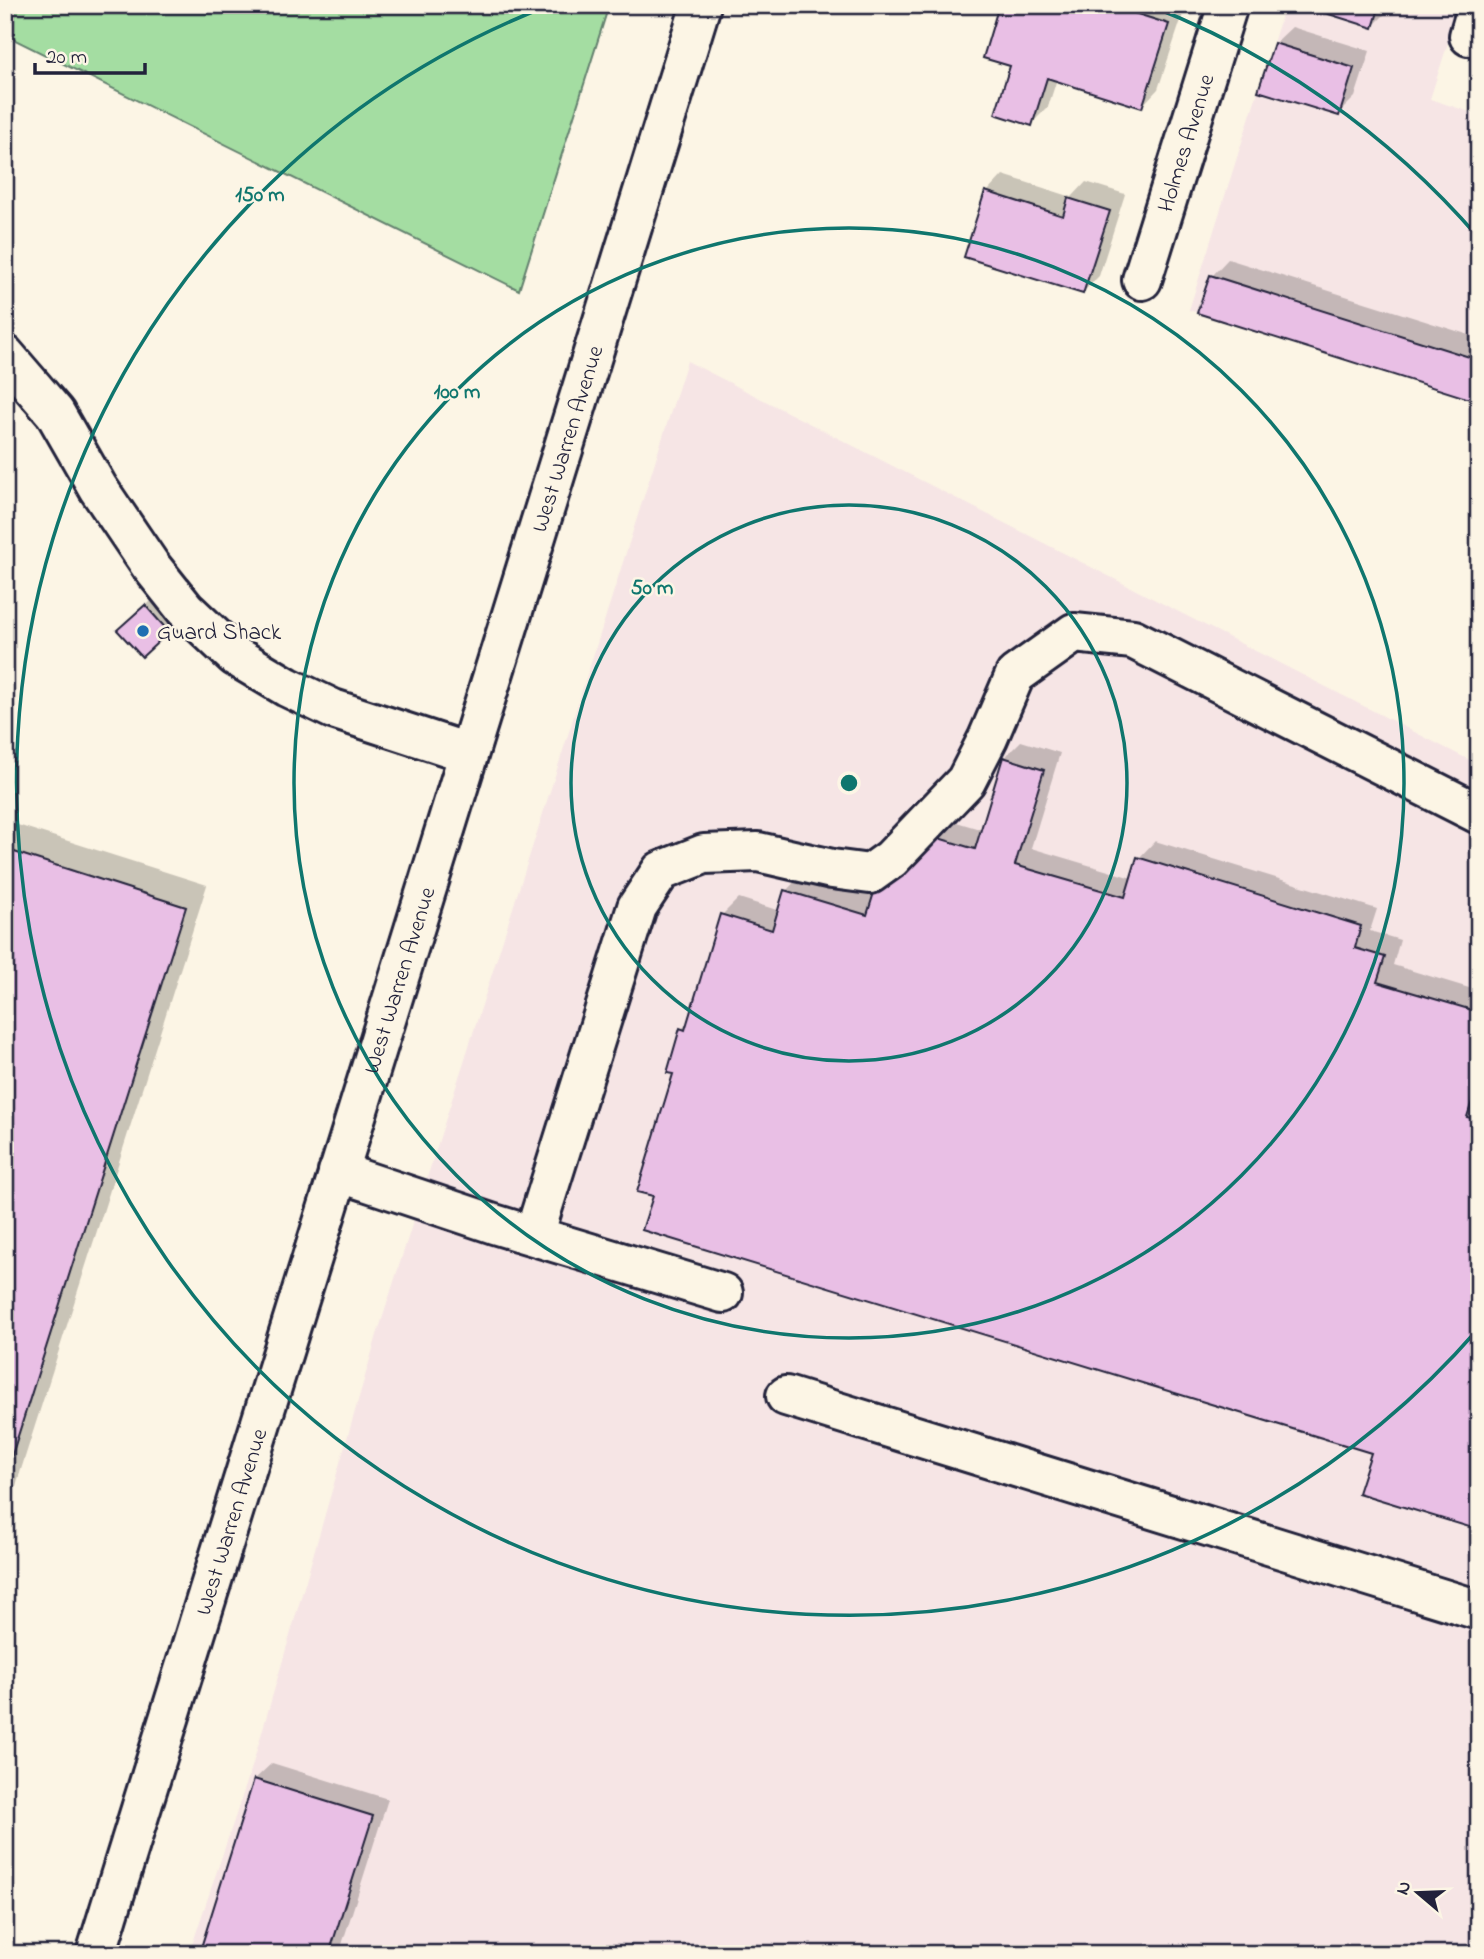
<svg xmlns="http://www.w3.org/2000/svg" width="1484" height="1959" font-family="'Indie Flower',sans-serif">
<style>
.built{fill:#f6e5e5}
.green{fill:#a4dda2;stroke:#63806e;stroke-width:2}
.shadow{fill:#0003}
.building{fill:#e9bfe5;stroke:#22223b;stroke-width:2}
.lines{fill:none;stroke-linecap:round;stroke-linejoin:round}
.minor-casing{stroke:#22223b;stroke-width:44}
.major-casing{stroke:#22223b;stroke-width:44}
.minor{stroke:#fcf5e5;stroke-width:38}
.major{stroke:#fcf5e5;stroke-width:38}
.ring{fill:none;stroke:#0f766e;stroke-width:3.5}
.poi-dot{fill:#1f6fb2;stroke:#fcf5e5;stroke-width:2.5}
.labels{text-anchor:middle;stroke-width:5;stroke-linejoin:round;paint-order:stroke}
.street-label{font-size:23px;fill:#22223b;stroke:#fcf5e5}
.poi-label{font-size:23px;fill:#22223b;stroke:#fcf5e5;text-anchor:start}
.centre{fill:#0f766e;stroke:#fcf5e5;stroke-width:3.5}
.ring-label{font-size:21px;text-anchor:middle;font-weight:bold;fill:#0f766e;stroke:#fcf5e5;stroke-width:5;stroke-linejoin:round;paint-order:stroke}
</style>
<rect width="100%" height="100%" fill="#fcf5e5"/>
<filter id="ink" filterUnits="userSpaceOnUse"><feTurbulence type="fractalNoise" baseFrequency=".0143" numOctaves="2"/><feDisplacementMap in="SourceGraphic" scale="14" xChannelSelector="R" yChannelSelector="G"/><feConvolveMatrix kernelMatrix="1 2 1 2 8 2 1 2 1" color-interpolation-filters="sRGB"/></filter>
<g filter="url(#ink)">
<path class="built" d="M1285 5H1460L1430 99 1479 115V402L1189 310Z
M687 361 1479 765V1954H189L251 1770 377 1335Z"/>
<path class="green" d="M5 5H609L519 290 5 35Z"/>
<path class="shadow" d="M1001 5H1177L1185 8 1158 89 1142 106 1057 79 1048 107 1031 124 1012 65Z
M1306 5H1391L1389 10 1373 26Z
M1292 27 1370 51 1355 97 1338 114 1275 43Z
M1003 175 1072 197 1086 182 1125 194 1099 276 1083 292 987 192Z
M1228 259 1479 338V400L1212 276Z
M151 601 173 625 142 654 120 630Z
M1021 741 1060 753 1031 848 1132 878 1139 858 1155 841 1377 909 1370 931 1400 940 1393 965 1479 991V1528L1373 1451 655 1195 682 1029 690 1020 722 915 739 898 780 911 786 891 802 874 875 896 913 809 983 830 1004 758Z
M5 821 207 885 5 1520Z
M272 1763 388 1799 339 1954H201L255 1779Z"/>
<path class="building" d="M999 5H1045L1068 12 1070 5H1109L1169 24 1142 108 1047 78 1032 126 995 114 1010 66 983 58Z
M1300 5H1380L1373 28Z
M1274 43 1354 68 1339 116 1258 91Z
M985 191 1063 216 1068 198 1110 211 1083 294 964 257Z
M1210 275 1479 360V402L1197 313Z
M145 605 169 632 142 657 117 630Z
M1003 757 1044 770 1015 865 1125 897 1137 857 1361 926 1355 948 1385 957 1377 982 1479 1012V1080L1467 1117 1479 1120V1530L1358 1493 1371 1453 642 1230 653 1196 637 1192 673 1074 667 1073 680 1028 685 1030 720 914 772 930 784 890 867 915 895 825 975 849Z
M5 849 186 907 5 1477Z
M254 1779 373 1816 329 1954H199Z"/>
<g class="lines">
<defs>
<g id="minor">
<path d="M1469 36 1478 5"/>
<path id="s1" d="M1142 280 1228 5"/>
<path d="M5 355 55 413 98 488 150 565 185 609 235 656 287 687 333 709 468 753"/>
<path d="M338 1172 494 1224 723 1293"/>
<path d="M534 1235 637 907 661 871 704 854 758 852 832 869 870 874 891 859 966 781 988 738 1015 675 1074 633 1133 639 1479 814"/>
<path d="M786 1396 1479 1610"/>
</g>
<g id="major">
<path id="s2" d="M96 1954 701 5"/>
</g>
</defs>
<use href="#minor" class="minor-casing"/>
<use href="#major" class="major-casing"/>
<use href="#minor" class="minor"/>
<use href="#major" class="major"/>
</g>
</g>
<g class="ring">
<circle cx="849" cy="783" r="278"/>
<circle cx="849" cy="783" r="555"/>
<path d="M1478 1329A833 833 0 1 1 550 5M1148 5A833 833 0 0 1 1478 237"/>
</g>
<circle class="poi-dot" cx="143" cy="631" r="7"/>
<g class="labels">
<g class="street-label">
<text dy="8" stroke="none"><textPath href="#s1" startOffset="144">Holmes Avenue</textPath></text>
<text dy="8" stroke="none"><textPath href="#s2" startOffset="1587">West Warren Avenue</textPath></text>
<text dy="8" stroke="none"><textPath href="#s2" startOffset="1020">West Warren Avenue</textPath></text>
<text dy="8" stroke="none"><textPath href="#s2" startOffset="453">West Warren Avenue</textPath></text>
</g>
<g class="poi-label">
<text x="157" y="639">Guard Shack</text>
</g>
</g>
<circle cx="849" cy="783" r="10" class="centre"/>
<g class="ring-label">
<text x="260" y="201">150 m</text>
<text x="457" y="398">100 m</text>
<text x="652" y="594">50 m</text>
</g>
<rect width="1484" height="1959" fill="none" stroke="#fcf5e5" stroke-width="28"/>
<rect x="14" y="14" width="1456" height="1931" fill="none" stroke="#22223b" stroke-width="2.5" filter="url(#ink)"/>
<g transform="translate(1418 1893) rotate(289)" stroke="#fcf5e5" stroke-width="5" paint-order="stroke">
<path d="M0-5L12 26L0 18L-12 26Z" fill="#22223b"/>
<text y="-10" font-size="19" font-weight="bold" text-anchor="middle" fill="#22223b">N</text>
</g>
<path d="M35 63v10h110v-10" fill="none" stroke="#22223b" stroke-width="3.5"/>
<text x="46" y="63" font-size="21" fill="#22223b" stroke="#fcf5e5" stroke-width="5" paint-order="stroke">20 m</text>
</svg>
